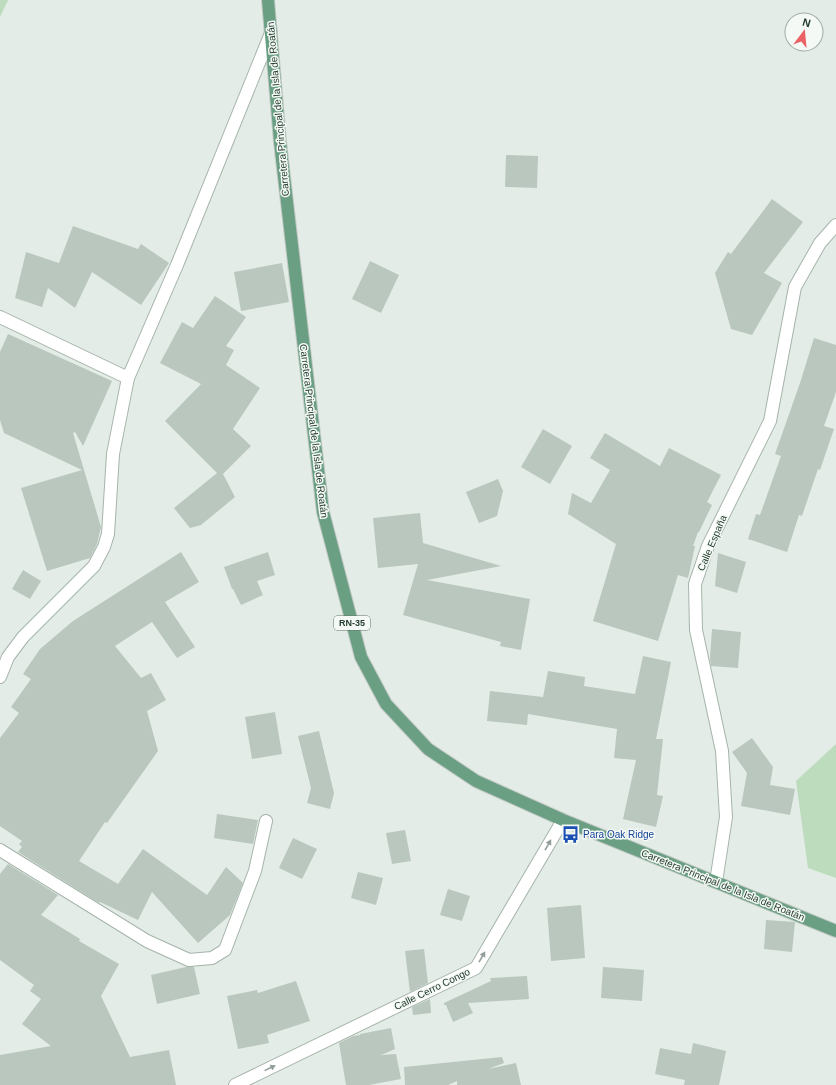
<svg xmlns="http://www.w3.org/2000/svg" width="836" height="1085" viewBox="0 0 836 1085" font-family="Arial,sans-serif">
<style>
.green{fill:#bddcbd}
.building{fill:#b9c7be}
.lines{fill:none;stroke-linecap:round;stroke-linejoin:round}
.minor-casing{stroke:#a6b4ab;stroke-width:14}
.major-casing{stroke:#c2c9c5;stroke-width:14}
.minor{stroke:#fff;stroke-width:12}
.major{stroke:#6a9f83;stroke-width:12}
.oneway{fill:#929e97}
.labels{text-anchor:middle;dominant-baseline:central;stroke-width:3;stroke-linejoin:round;paint-order:stroke}
.shield{fill:#f4f9f5;stroke:#62756a;stroke-width:1}
.shield-label{font-size:9px;font-weight:bold;fill:#243d2f}
.street-label{font-size:10px;fill:#243d2f;stroke:#f4f9f5}
.transit-label{font-size:10px;fill:#164399;stroke:#f4f9f5;text-anchor:start}
</style>
<rect width="100%" height="100%" fill="#e3ece6"/>
<g class="green">
<path d="M 0,0 L 8,0 L 0,17 Z"/>
<path d="M 836,744 L 836,878 L 808,868 L 796,781 Z"/>
</g>
<g class="building">
<path d="M 506,155 L 538,156 L 537,188 L 505,187 Z"/>
<path d="M 772,199 L 803,222 L 764,273 L 782,283 L 752,335 L 731,329 L 715,273 L 728,252 L 731,254 Z"/>
<path d="M 73,226 L 138,249 L 141,244 L 169,263 L 141,305 L 92,272 L 75,308 L 48,288 L 42,307 L 15,298 L 26,252 L 59,263 Z"/>
<path d="M 370,261 L 399,275 L 381,313 L 352,299 Z"/>
<path d="M 282,263 L 289,302 L 241,311 L 234,272 Z"/>
<path d="M 215,296 L 246,317 L 226,346 L 234,350 L 226,365 L 260,388 L 233,429 L 251,446 L 223,474 L 235,497 L 201,525 L 190,528 L 174,508 L 217,473 L 165,421 L 201,384 L 160,363 L 182,322 L 193,328 Z"/>
<path d="M 8,334 L 112,381 L 83,446 L 75,432 L 73,433 L 101,527 L 97,544 L 90,558 L 47,571 L 21,488 L 82,470 L 4,433 L 0,420 L 0,352 Z"/>
<path d="M 814,338 L 836,345 L 836,392 L 824,426 L 834,429 L 820,470 L 818,469 L 802,516 L 799,515 L 787,552 L 748,539 L 756,514 L 760,515 L 781,456 L 775,454 L 800,383 Z"/>
<path d="M 543,429 L 572,446 L 550,484 L 521,467 Z"/>
<path d="M 605,433 L 660,466 L 669,448 L 721,475 L 707,502 L 712,505 L 699,532 L 698,532 L 693,546 L 695,546 L 688,578 L 678,575 L 658,641 L 593,621 L 616,544 L 568,514 L 572,493 L 591,503 L 610,470 L 590,458 Z"/>
<path d="M 498,479 L 503,491 L 497,516 L 479,523 L 466,492 Z"/>
<path d="M 420,513 L 423,543 L 501,566 L 427,580 L 530,599 L 521,650 L 500,646 L 501,642 L 403,615 L 418,564 L 378,568 L 373,518 Z"/>
<path d="M 181,552 L 199,582 L 165,602 L 195,647 L 177,658 L 152,622 L 115,646 L 141,678 L 151,673 L 166,700 L 147,711 L 158,751 L 107,823 L 105,822 L 79,861 L 118,884 L 143,849 L 207,895 L 226,867 L 243,883 L 230,915 L 198,943 L 152,892 L 138,920 L 100,902 L 99,903 L 18,852 L 22,847 L 19,844 L 22,841 L 0,826 L 0,738 L 19,713 L 11,707 L 31,679 L 23,674 L 40,649 L 73,621 Z"/>
<path d="M 268,552 L 275,575 L 257,581 L 263,595 L 241,605 L 233,589 L 232,589 L 224,567 Z"/>
<path d="M 718,553 L 746,562 L 737,593 L 715,586 Z"/>
<path d="M 23,570 L 41,581 L 30,599 L 12,589 Z"/>
<path d="M 712,629 L 741,632 L 738,668 L 711,666 L 710,658 Z"/>
<path d="M 643,656 L 671,662 L 656,739 L 663,739 L 657,795 L 663,796 L 656,827 L 623,819 L 636,760 L 614,758 L 617,729 L 528,714 L 527,725 L 487,721 L 490,691 L 543,697 L 548,671 L 585,677 L 584,686 L 635,694 Z"/>
<path d="M 275,712 L 282,754 L 252,759 L 245,717 Z"/>
<path d="M 319,731 L 334,793 L 330,809 L 307,803 L 311,788 L 298,736 Z"/>
<path d="M 752,738 L 773,767 L 770,785 L 795,789 L 790,815 L 741,806 L 747,773 L 732,752 Z"/>
<path d="M 217,814 L 258,820 L 253,844 L 214,838 Z"/>
<path d="M 405,830 L 411,861 L 392,864 L 386,833 Z"/>
<path d="M 293,838 L 317,849 L 302,879 L 279,868 Z"/>
<path d="M 8,864 L 58,895 L 41,915 L 80,939 L 79,941 L 119,964 L 101,996 L 130,1057 L 169,1050 L 176,1085 L 0,1085 L 0,1055 L 51,1046 L 22,1024 L 41,999 L 30,991 L 34,985 L 0,960 L 0,874 Z"/>
<path d="M 358,872 L 383,878 L 376,905 L 351,898 Z"/>
<path d="M 448,889 L 470,896 L 462,921 L 440,915 Z"/>
<path d="M 581,905 L 585,958 L 551,961 L 547,908 Z"/>
<path d="M 766,920 L 795,922 L 792,952 L 764,949 Z"/>
<path d="M 424,949 L 428,983 L 410,992 L 405,951 Z"/>
<path d="M 186,967 L 194,967 L 200,994 L 157,1004 L 151,975 Z"/>
<path d="M 603,967 L 644,970 L 642,1001 L 601,998 Z"/>
<path d="M 527,976 L 529,999 L 468,1003 L 473,1013 L 453,1022 L 446,1005 L 444,1005 L 444,1003 L 491,981 L 490,978 Z"/>
<path d="M 296,981 L 310,1021 L 267,1035 L 269,1043 L 238,1049 L 227,996 L 257,990 L 258,993 Z"/>
<path d="M 430,999 L 431,1013 L 413,1015 L 412,1007 Z"/>
<path d="M 391,1028 L 395,1049 L 381,1055 L 396,1054 L 401,1079 L 369,1085 L 346,1085 L 339,1043 L 353,1036 L 360,1035 L 360,1034 Z"/>
<path d="M 693,1043 L 726,1051 L 719,1085 L 684,1085 L 685,1080 L 655,1074 L 660,1048 L 691,1054 Z"/>
<path d="M 502,1057 L 504,1063 L 488,1069 L 516,1063 L 521,1085 L 457,1085 L 457,1081 L 448,1085 L 405,1085 L 404,1067 Z"/>
</g>
<g class="lines">
<defs>
<g id="minor">
<path d="M 0,317 L 128,378"/>
<path d="M 0,677 L 8,657 L 23,637 L 94,566 L 104,547 L 108,534 L 113,454 L 128,378 L 177,265 L 271,33"/>
<path d="M 0,850 L 147,941 L 189,960 L 212,958 L 225,950 L 255,871 L 266,821"/>
<path d="M 716,882 L 726,817 L 722,751 L 696,630 L 695,584 L 708,546 L 770,421 L 795,287 L 820,243 L 836,225"/>
<path d="M 235,1085 L 476,968 L 563,820"/>
</g>
<path id="major" d="M 268,0 L 280,142 L 323,512 L 361,657 L 386,704 L 428,749 L 476,781 L 563,820 L 836,931"/>
</defs>
<use href="#minor" class="minor-casing"/>
<use href="#major" class="major-casing"/>
<use href="#minor" class="minor"/>
<use href="#major" class="major"/>
</g>
<defs><path id="oneway-solid" d="M-6-.8H1V-3.2L6.5 0L1 3.2V.8H-6Z"/></defs>
<g class="oneway">
<use href="#oneway-solid" transform="translate(548 845) rotate(-60)"/>
<use href="#oneway-solid" transform="translate(482 957) rotate(-60)"/>
<use href="#oneway-solid" transform="translate(270 1068) rotate(-26)"/>
</g>
<defs>
<symbol id="bus-bare" viewBox="-9 -9 18 18"><path d="M-5-6H5V4H4V6H2V4H-2V6H-4V4H-5ZM-3.5-4V0h7V-4ZM-3.5 1.2v1.5H-2V1.2ZM2 1.2v1.5H3.5V1.2Z" fill="#1a4fb4" stroke="#f4f9f5" stroke-width="2.5" paint-order="stroke"/></symbol>
</defs>
<g fill-rule="evenodd">
<use href="#bus-bare" x="558" y="822" width="25" height="25"/>
</g>
<g class="labels">
<rect class="shield" x="334" y="616" width="36" height="14" rx="3"/>
<g class="shield-label">
<text x="352" y="623">RN-35</text>
</g>
<g class="street-label">
<text transform="translate(278 109) rotate(-95)">Carretera Principal de la Isla de Roatán</text>
<text transform="translate(314 431) rotate(83)">Carretera Principal de la Isla de Roatán</text>
<text transform="translate(712 543) rotate(-67)">Calle España</text>
<text transform="translate(723 885) rotate(22)">Carretera Principal de la Isla de Roatán</text>
<text transform="translate(432 989) rotate(-26)">Calle Cerro Congo</text>
</g>
<g class="transit-label">
<text x="583" y="834">Para Oak Ridge</text>
</g>
</g>
<g transform="translate(804 32) rotate(16)"><circle r="19" fill="#f4f9f5" stroke="#a1aea6"/>
<path d="M0-3L7 15L0 10L-7 15Z" fill="#eb6266"/>
<text y="-6" font-size="11" font-weight="bold" text-anchor="middle" fill="#243d2f">N</text>
</g>
</svg>
